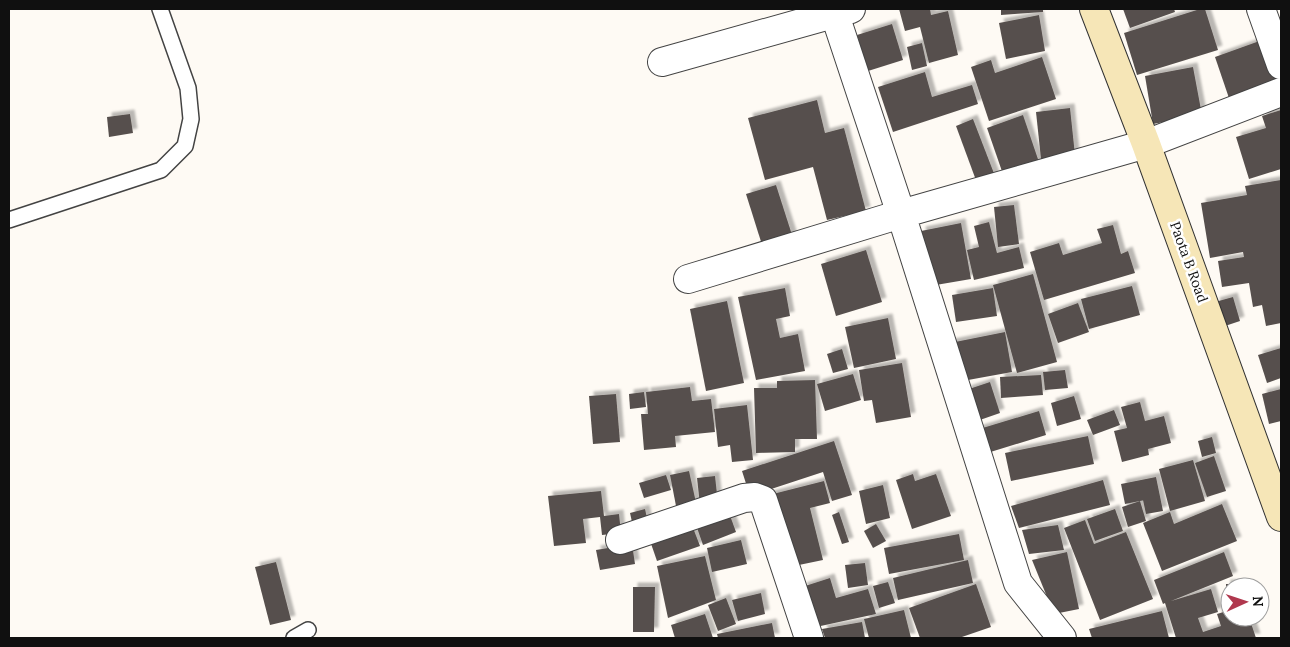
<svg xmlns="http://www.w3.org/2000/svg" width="1290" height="647" viewBox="0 0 1290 647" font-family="Lora,serif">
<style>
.building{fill:#57504d;filter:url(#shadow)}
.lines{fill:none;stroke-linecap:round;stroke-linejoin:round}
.lane-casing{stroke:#434343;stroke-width:18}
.street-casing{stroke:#434343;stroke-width:30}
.secondary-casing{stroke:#323232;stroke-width:30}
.lane{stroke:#fff;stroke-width:15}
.street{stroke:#fff;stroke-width:28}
.secondary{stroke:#f6e6b7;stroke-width:28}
.labels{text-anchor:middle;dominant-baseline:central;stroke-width:5;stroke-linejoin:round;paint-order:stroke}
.street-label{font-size:14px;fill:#101010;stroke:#fff}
</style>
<defs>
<filter id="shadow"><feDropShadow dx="4.5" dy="-4.5" stdDeviation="1" flood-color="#0004"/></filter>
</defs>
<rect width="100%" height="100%" fill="#fefaf4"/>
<g class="building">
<path d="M 899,9 L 930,9 L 931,15 L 948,11 L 958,55 L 929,63 L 920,27 L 905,31 Z"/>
<path d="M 1001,9 L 1043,9 L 1043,12 L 1001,15 Z"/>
<path d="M 1123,9 L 1174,9 L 1175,12 L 1130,28 Z"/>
<path d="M 1200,9 L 1205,9 L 1218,50 L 1137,75 L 1124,33 Z"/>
<path d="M 1039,15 L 1045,51 L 1006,59 L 999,23 Z"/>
<path d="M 892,24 L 903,60 L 868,71 L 857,35 Z"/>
<path d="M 1265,39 L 1281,87 L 1231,104 L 1215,57 Z"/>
<path d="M 922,43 L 927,66 L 912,70 L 907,47 Z"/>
<path d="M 1042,57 L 1056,99 L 989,121 L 971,67 L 991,60 L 995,73 Z"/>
<path d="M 1193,67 L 1202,115 L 1153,124 L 1145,76 Z"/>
<path d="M 925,72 L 932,97 L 972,85 L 978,104 L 893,132 L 878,87 Z"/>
<path d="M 817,100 L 825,133 L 844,128 L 866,211 L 827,220 L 813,167 L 765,180 L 748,118 Z"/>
<path d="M 1070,108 L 1075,155 L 1041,159 L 1036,112 Z"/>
<path d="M 1281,110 L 1281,169 L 1249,179 L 1236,137 L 1266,128 L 1262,116 Z"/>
<path d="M 130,114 L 133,133 L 109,137 L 107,117 Z"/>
<path d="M 1023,115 L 1041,168 L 1005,180 L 987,128 Z"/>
<path d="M 973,119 L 995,176 L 977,183 L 956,126 Z"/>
<path d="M 1281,180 L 1281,323 L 1266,326 L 1262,305 L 1253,307 L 1249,283 L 1222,287 L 1218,261 L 1244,257 L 1243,252 L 1210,258 L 1201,203 L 1247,195 L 1245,186 Z"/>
<path d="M 776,185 L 793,238 L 763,248 L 746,194 Z"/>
<path d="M 1014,205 L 1019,244 L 998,247 L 994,207 Z"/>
<path d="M 989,222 L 997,253 L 1019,247 L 1024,268 L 974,280 L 967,250 L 979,247 L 974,226 Z"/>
<path d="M 961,223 L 971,279 L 930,286 L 921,231 Z"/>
<path d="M 1113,225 L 1121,254 L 1128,251 L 1135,273 L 1044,300 L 1030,252 L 1059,243 L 1063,255 L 1102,243 L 1097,229 Z"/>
<path d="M 866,250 L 882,302 L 836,316 L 821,264 Z"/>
<path d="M 1033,274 L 1057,362 L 1017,373 L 993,285 Z"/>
<path d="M 1132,286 L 1140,315 L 1089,329 L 1081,299 Z"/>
<path d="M 785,288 L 790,316 L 776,319 L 780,338 L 798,334 L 805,371 L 756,380 L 738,297 Z"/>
<path d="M 993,288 L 997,316 L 956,322 L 952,295 Z"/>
<path d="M 1233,297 L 1240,321 L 1222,327 L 1215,302 Z"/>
<path d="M 727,301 L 744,383 L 706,391 L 690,309 Z"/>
<path d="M 1078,303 L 1089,332 L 1058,343 L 1048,314 Z"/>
<path d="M 888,318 L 896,359 L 854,368 L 845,327 Z"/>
<path d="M 1005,332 L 1012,372 L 957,382 L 950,343 Z"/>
<path d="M 1281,348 L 1281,378 L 1267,383 L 1258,355 Z"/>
<path d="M 842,349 L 848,369 L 833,373 L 827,354 Z"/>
<path d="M 902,363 L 911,417 L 876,423 L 872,400 L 864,401 L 859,370 Z"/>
<path d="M 1065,370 L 1068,388 L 1045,390 L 1043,372 Z"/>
<path d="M 853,374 L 861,400 L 825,411 L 817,384 Z"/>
<path d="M 1041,375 L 1043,395 L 1001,398 L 1000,377 Z"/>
<path d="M 815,380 L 817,439 L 795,439 L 795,452 L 756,453 L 754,388 L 777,388 L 777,381 Z"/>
<path d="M 990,382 L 1000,413 L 977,421 L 966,390 Z"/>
<path d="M 690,387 L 692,401 L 711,399 L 715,432 L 675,436 L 676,447 L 644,450 L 641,414 L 648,414 L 646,392 Z"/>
<path d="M 1281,389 L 1281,421 L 1269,424 L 1262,394 Z"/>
<path d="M 644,392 L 646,407 L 630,409 L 629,394 Z"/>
<path d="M 616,394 L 620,442 L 593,444 L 589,396 Z"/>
<path d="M 1074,396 L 1081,419 L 1057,426 L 1051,403 Z"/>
<path d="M 1140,402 L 1145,421 L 1164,416 L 1171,443 L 1148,449 L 1149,455 L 1122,462 L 1114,431 L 1127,428 L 1121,407 Z"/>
<path d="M 747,405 L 753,460 L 732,462 L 730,445 L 718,447 L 714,409 Z"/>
<path d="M 1114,410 L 1120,425 L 1093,435 L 1087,420 Z"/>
<path d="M 1039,411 L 1046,435 L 984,454 L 976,430 Z"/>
<path d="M 1088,436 L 1094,464 L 1011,481 L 1005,453 Z"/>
<path d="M 1212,437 L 1216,453 L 1202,457 L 1198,441 Z"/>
<path d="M 834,441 L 852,495 L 832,501 L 823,472 L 750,496 L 742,471 Z"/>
<path d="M 1214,456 L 1226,491 L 1207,497 L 1195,463 Z"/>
<path d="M 1193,460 L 1205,501 L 1170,511 L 1159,469 Z"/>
<path d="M 689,471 L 697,507 L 677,511 L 670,475 Z"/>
<path d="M 913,474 L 915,481 L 936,474 L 951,516 L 912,529 L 896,480 Z"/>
<path d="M 666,475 L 671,490 L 644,498 L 639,483 Z"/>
<path d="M 715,476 L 718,503 L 700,505 L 697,478 Z"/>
<path d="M 1156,477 L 1163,511 L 1146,514 L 1143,500 L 1145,500 L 1125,504 L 1121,484 Z"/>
<path d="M 1103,480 L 1110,505 L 1019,528 L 1011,506 Z"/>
<path d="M 824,481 L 830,503 L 810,508 L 823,560 L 794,566 L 765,496 Z"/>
<path d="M 883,485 L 890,518 L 866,524 L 859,491 Z"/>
<path d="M 601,491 L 604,516 L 619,514 L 621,533 L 602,535 L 600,517 L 583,519 L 586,543 L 554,546 L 548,496 Z"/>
<path d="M 1140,501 L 1146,521 L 1128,527 L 1122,507 Z"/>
<path d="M 1222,504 L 1237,541 L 1162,571 L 1143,523 L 1170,512 L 1174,524 Z"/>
<path d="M 645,509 L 649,527 L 634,531 L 630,513 Z"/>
<path d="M 1115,509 L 1123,531 L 1095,541 L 1087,519 Z"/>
<path d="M 728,510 L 736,532 L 703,545 L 695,522 Z"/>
<path d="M 839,512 L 849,542 L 842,544 L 832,515 Z"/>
<path d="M 690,520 L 700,546 L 657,561 L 648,535 Z"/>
<path d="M 1085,520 L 1094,544 L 1126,532 L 1153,599 L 1100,620 L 1064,528 Z"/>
<path d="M 876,524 L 886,541 L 873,548 L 864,531 Z"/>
<path d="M 1058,525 L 1064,550 L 1029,554 L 1022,530 Z"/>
<path d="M 959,534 L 964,560 L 889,574 L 884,548 Z"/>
<path d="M 741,540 L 747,564 L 712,572 L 707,548 Z"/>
<path d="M 632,544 L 635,564 L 600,570 L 596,550 Z"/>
<path d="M 1067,552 L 1079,609 L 1054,614 L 1032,560 Z"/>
<path d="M 1224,552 L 1233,576 L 1171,601 L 1211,589 L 1218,612 L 1198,618 L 1203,632 L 1221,626 L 1217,614 L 1230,610 L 1230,617 L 1249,617 L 1256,638 L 1176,638 L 1165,603 L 1163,604 L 1154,580 Z"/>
<path d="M 705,556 L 716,600 L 668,618 L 657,566 Z"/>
<path d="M 968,560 L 973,583 L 898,600 L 893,578 Z"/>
<path d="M 276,562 L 291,620 L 270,625 L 255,567 Z"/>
<path d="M 865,563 L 868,585 L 848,588 L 845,565 Z"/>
<path d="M 830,578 L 836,598 L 868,589 L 876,614 L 816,627 L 802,587 Z"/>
<path d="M 888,582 L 895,603 L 879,608 L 873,586 Z"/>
<path d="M 976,584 L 991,627 L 959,638 L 920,638 L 909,608 Z"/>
<path d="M 1226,584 L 1241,584 L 1241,587 L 1230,587 L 1230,600 L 1226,600 Z"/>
<path d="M 633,587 L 655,587 L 654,632 L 633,632 Z"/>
<path d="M 761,593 L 765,614 L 738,621 L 732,600 Z"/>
<path d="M 726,598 L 736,624 L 718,631 L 708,605 Z"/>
<path d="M 904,610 L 911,638 L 869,638 L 864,619 Z"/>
<path d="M 1162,611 L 1169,638 L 1092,638 L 1089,629 Z"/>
<path d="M 705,614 L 713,638 L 675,638 L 671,625 Z"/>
<path d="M 862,622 L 865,638 L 825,638 L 822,629 Z"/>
<path d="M 772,623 L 775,638 L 718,638 L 717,634 Z"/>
</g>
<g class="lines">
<defs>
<g id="lane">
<path d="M 9,220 L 161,170 L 185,146 L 191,119 L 188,88 L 160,9"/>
<path d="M 294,638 L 308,630"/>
</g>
<g id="street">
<path d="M 1261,9 L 1281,65"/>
<path d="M 662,62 L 851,9"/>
<path d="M 688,279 L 901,214 L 833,9"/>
<path d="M 620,540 L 744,498 L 755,497 L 763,500 L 809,638"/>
<path d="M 1062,638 L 1018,583 L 901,214 L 1146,144 L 1281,92"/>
</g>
<path id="secondary" d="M 1094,9 L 1146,144 L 1281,517"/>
</defs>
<use href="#lane" class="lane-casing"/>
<use href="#street" class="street-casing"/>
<use href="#secondary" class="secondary-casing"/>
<use href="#lane" class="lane"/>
<use href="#street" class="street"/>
<use href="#secondary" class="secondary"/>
</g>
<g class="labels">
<g class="street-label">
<text transform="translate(1189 262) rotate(70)">Paota B Road</text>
</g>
</g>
<rect width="1290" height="647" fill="none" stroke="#101010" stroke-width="20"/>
<g transform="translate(1245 602) rotate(87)"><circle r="24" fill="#ffffff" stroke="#9f9f9f"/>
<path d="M0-4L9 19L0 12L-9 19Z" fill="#b0384e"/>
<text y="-8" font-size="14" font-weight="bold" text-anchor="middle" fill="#101010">N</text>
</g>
</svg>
